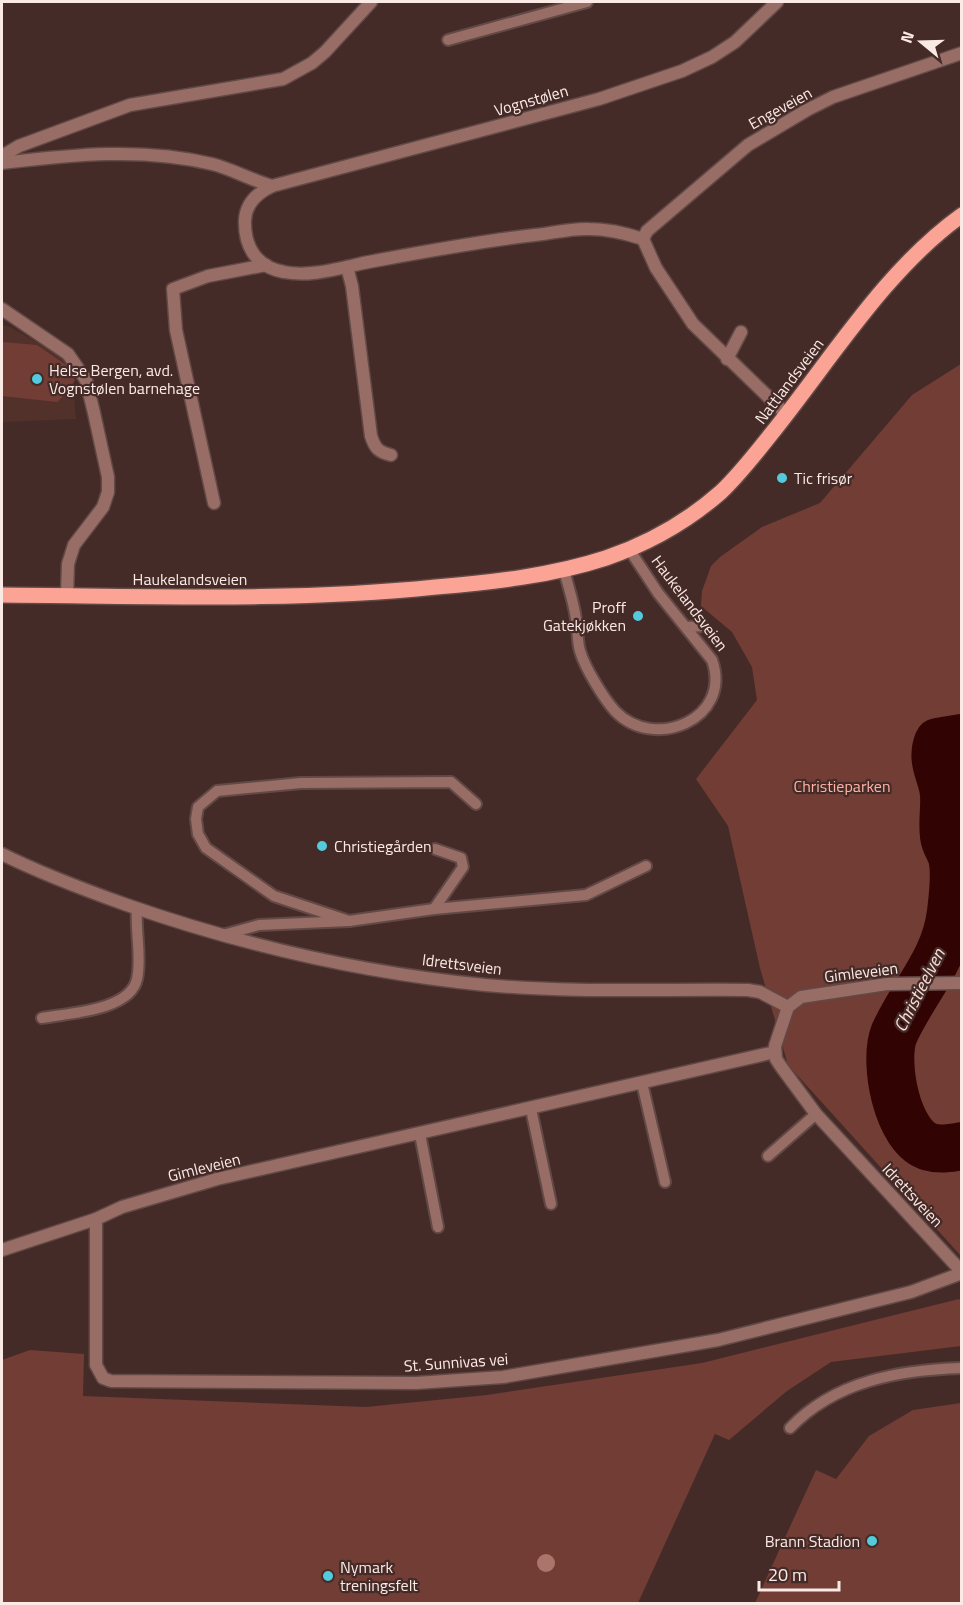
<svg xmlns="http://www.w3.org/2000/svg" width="963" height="1605" viewBox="0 0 963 1605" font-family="'Titillium Web',sans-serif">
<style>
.built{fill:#52312b}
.green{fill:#723d35}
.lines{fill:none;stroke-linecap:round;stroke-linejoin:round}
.river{stroke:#310302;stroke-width:48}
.lane-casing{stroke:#624946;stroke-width:14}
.street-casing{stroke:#624946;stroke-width:15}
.primary-casing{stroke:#624946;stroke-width:18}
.lane{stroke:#976d66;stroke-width:10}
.street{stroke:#976d66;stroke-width:12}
.primary{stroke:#fba496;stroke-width:15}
.tree{fill:#ab756c}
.poi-dot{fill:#54cadd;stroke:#452b27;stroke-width:2}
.labels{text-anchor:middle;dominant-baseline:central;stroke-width:4.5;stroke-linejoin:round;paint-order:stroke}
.street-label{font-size:16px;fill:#fbe9e6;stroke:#452b27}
.poi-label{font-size:16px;fill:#fbe9e6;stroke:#452b27;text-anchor:start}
.park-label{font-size:16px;fill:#ffb2a5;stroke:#452b27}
.water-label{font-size:18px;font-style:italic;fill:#f8ddd8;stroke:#452b27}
</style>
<rect width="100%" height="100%" fill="#452b27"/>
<path class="built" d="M 2,325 L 10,327 L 54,352 L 71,367 L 76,419 L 2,422 Z"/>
<g class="green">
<path d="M 2,342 L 37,345 L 69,367 L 75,380 L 70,390 L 57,402 L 2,396 Z"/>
<path d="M 961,364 L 961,1256 L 788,1065 L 760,968 L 728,826 L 696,779 L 757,700 L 752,667 L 732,632 L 701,606 L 702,591 L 711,566 L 720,557 L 762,527 L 820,503 L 912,395 Z"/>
<path d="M 959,1299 L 961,1301 L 961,1346 L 831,1362 L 787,1391 L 729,1440 L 715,1434 L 638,1603 L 2,1603 L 2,1360 L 30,1350 L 84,1354 L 83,1396 L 366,1407 L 487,1395 L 702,1363 Z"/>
<path d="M 961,1403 L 961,1603 L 755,1603 L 816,1470 L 836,1479 L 869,1436 L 913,1410 Z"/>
</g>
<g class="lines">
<path class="river" d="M 962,738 L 938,742 C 930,762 943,776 944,795 C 945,809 942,822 944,836 C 945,844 950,850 952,857 C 956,873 953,895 951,912 C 945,962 913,991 894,1034 C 883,1062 897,1138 930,1147 C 940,1150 951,1148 962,1146"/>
<defs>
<g id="lane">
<path d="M 448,40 L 587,2"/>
<path d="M 564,570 C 568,586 574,603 576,619 C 578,629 577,641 580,651 C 585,668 604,699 615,711 C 654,752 733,719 712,660 L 658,593 L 629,549"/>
<path d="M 687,627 L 703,626"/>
<path d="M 434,909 L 463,867 L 461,858 L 435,849"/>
<path d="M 349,921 L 274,896 L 206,848 L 198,834 L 196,819 L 198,807 L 217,791 L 301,783 L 451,782 L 476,804"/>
<path d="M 223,935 L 259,925 L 349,921 L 434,909 L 586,895 L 646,866"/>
<path d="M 42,1018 C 68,1013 130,1011 137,979 C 142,957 135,931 137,908"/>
<path d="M 642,1083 L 665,1182"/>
<path d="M 531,1109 L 551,1204"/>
<path d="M 420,1134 L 438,1227"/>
<path d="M 768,1156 L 816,1114"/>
<path d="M 790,1428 C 835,1381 899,1370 962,1368"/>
</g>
<g id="street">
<path d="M 2,156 L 19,146 L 130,105 L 283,79 L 312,63 L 325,52 L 371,2"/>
<path d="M 2,163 C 72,155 141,147 212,164 C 232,169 251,180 272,186"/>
<path d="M 643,239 C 625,233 608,229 589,229 C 572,228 553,233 535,235 C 481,241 428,251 374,261 C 346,266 312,278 284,272 C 256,267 244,246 245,220 C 246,203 257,193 272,186 L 599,99 L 682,71 L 712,57 L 735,42 L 777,2"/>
<path d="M 643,239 L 647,231 L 748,145 L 807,110 L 833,97 L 962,53"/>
<path d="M 643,239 L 656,268 L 693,324 L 787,415"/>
<path d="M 347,267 L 352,286 L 371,436 C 375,448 378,452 391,455"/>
<path d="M 2,309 L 68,354 L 86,380 L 94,413 L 108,477 L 108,492 L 103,507 L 74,545 L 68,564 L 67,596"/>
<path d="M 727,359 L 741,332"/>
<path d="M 214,503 L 176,330 L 173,289 L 208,276 L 266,265"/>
<path d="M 2,854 C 42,874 85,890 127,905 C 242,945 363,973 485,985 C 572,993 660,989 748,990 L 760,992 L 788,1007"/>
<path d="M 962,983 L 887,984 L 801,997 L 788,1007 L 775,1046 L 776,1059 L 782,1068 L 816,1114 L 962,1272"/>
<path d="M 96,1219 L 96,1365 L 103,1378 L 111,1381 L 416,1383 L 503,1377 L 718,1340 L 911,1292 L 962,1273"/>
<path d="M 2,1250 L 96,1219 L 122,1207 L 217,1179 L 775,1052"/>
</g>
<path id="primary" d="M 2,595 C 146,596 291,602 436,587 C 493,582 551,576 606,558 C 647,544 688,521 721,492 C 740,474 756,453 772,433 C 830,361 886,269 962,215"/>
</defs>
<use href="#lane" class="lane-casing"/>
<use href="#street" class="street-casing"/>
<use href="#primary" class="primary-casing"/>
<use href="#lane" class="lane"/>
<use href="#street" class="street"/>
<use href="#primary" class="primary"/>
</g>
<circle class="tree" cx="546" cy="1563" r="9"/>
<g class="poi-dot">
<circle cx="37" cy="379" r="6"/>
<circle cx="782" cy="478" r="6"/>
<circle cx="638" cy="616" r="6"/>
<circle cx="322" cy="846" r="6"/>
<circle cx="872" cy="1541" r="6"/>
<circle cx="328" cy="1576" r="6"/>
</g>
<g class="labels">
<g class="street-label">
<text transform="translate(531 100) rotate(-16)">Vognstølen</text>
<text transform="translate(780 108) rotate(-29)">Engeveien</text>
<text transform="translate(789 381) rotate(-53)">Nattlandsveien</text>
<text x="190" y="579">Haukelandsveien</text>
<text transform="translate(690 603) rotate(53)">Haukelandsveien</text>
<text transform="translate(462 964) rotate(7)">Idrettsveien</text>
<text transform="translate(861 972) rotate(-7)">Gimleveien</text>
<text transform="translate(204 1167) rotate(-14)">Gimleveien</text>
<text transform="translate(913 1195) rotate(47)">Idrettsveien</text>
<text transform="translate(456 1362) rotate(-4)">St. Sunnivas vei</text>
</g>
<g class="poi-label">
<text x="49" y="370">Helse Bergen, avd.<tspan x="49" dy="18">Vognstølen barnehage</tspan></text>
<text x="794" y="478">Tic frisør</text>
<text x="626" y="607" text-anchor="end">Proff<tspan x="626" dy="18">Gatekjøkken</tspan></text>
<text x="334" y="846">Christiegården</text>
<text x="860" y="1541" text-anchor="end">Brann Stadion</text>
<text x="340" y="1567">Nymark<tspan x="340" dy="18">treningsfelt</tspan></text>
</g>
<g class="park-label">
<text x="842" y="786">Christieparken</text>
</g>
<g class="water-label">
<text transform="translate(919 990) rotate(-63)">Christieelven</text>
</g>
</g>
<rect width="963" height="1605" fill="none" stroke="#fbe9e6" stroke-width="6"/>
<g transform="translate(921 42) rotate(289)" stroke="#452b27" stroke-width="4.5" paint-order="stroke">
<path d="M0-4.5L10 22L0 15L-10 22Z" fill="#fbe9e6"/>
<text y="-9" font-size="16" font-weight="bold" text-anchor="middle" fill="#fbe9e6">N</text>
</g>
<path d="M759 1581v9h80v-9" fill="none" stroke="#fbe9e6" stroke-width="3"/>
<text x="768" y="1581" font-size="18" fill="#fbe9e6" stroke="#452b27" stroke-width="4.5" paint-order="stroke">20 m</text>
</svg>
